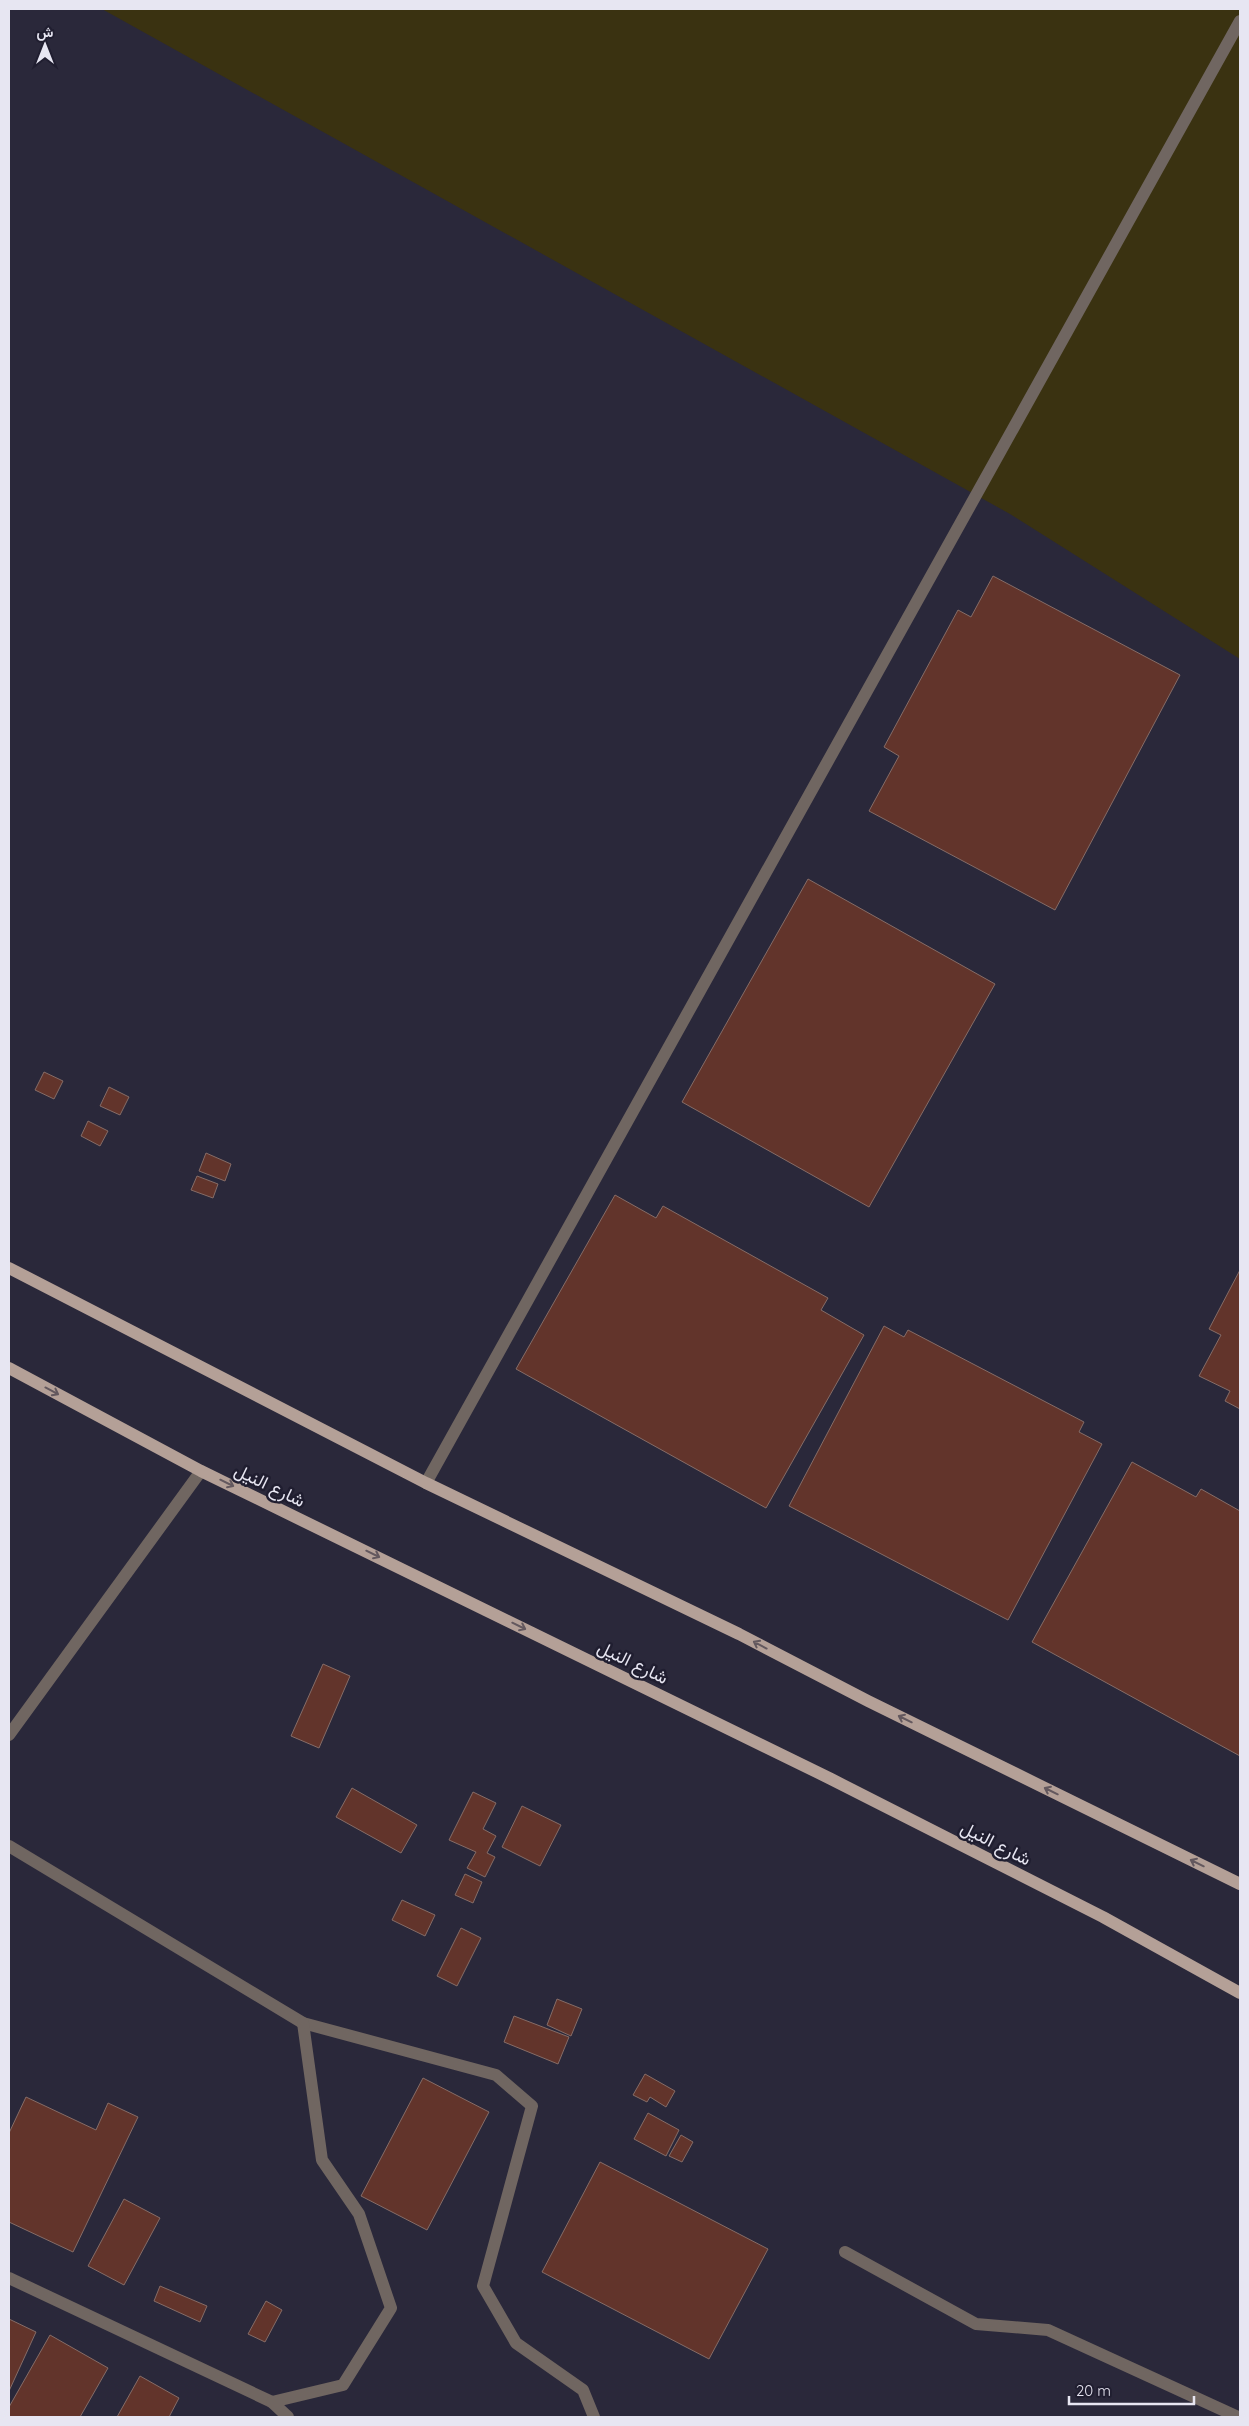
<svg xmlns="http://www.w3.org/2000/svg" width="1249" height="2426" viewBox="0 0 1249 2426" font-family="Quicksand,Vazirmatn,sans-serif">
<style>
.sand{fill:#3a3211}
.building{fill:#62342b;stroke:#856c67}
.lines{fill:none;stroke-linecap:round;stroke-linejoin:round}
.minor{stroke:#706661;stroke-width:12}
.primary{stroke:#b4a097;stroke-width:12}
.oneway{stroke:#63585e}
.labels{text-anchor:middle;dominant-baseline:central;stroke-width:5;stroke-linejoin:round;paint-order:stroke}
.street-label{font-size:18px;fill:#e7e6f2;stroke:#201e30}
</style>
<rect width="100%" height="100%" fill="#2a283a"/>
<path class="sand" d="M 102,9 L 1240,9 L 1240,659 L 1010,514 Z"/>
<g class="building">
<path d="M 993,576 L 1180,675 L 1055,910 L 869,811 L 899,756 L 884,747 L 958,610 L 971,617 Z"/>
<path d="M 808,879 L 995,984 L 869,1207 L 682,1102 Z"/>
<path d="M 44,1072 L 63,1081 L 54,1099 L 35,1090 Z"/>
<path d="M 109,1087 L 129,1097 L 120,1115 L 100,1106 Z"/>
<path d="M 88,1121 L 108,1131 L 100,1146 L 81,1136 Z"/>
<path d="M 206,1153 L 231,1164 L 225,1181 L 199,1171 Z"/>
<path d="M 197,1176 L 218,1184 L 213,1198 L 191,1190 Z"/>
<path d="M 615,1195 L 656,1218 L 663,1206 L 828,1298 L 821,1310 L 864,1335 L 766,1508 L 516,1369 Z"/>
<path d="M 1240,1270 L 1240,1409 L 1225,1401 L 1230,1391 L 1199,1376 L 1221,1335 L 1209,1329 Z"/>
<path d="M 884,1326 L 904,1337 L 908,1330 L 1084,1422 L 1079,1432 L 1102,1444 L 1008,1620 L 789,1506 Z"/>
<path d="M 1132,1462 L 1196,1497 L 1201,1489 L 1240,1511 L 1240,1756 L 1032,1642 Z"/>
<path d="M 323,1664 L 350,1676 L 319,1748 L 291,1736 Z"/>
<path d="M 352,1788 L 417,1825 L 401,1853 L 336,1817 Z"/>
<path d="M 473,1792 L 496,1803 L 483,1829 L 496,1836 L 487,1853 L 495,1857 L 485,1877 L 467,1868 L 476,1852 L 449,1840 Z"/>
<path d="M 522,1806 L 561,1825 L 540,1866 L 502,1847 Z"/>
<path d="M 465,1874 L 482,1882 L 473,1903 L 455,1895 Z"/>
<path d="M 402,1900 L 435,1915 L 425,1936 L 392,1920 Z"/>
<path d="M 461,1928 L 481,1938 L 457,1986 L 437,1976 Z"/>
<path d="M 557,1999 L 582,2009 L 571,2036 L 547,2025 Z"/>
<path d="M 514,2016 L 569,2037 L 558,2064 L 504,2042 Z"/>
<path d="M 645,2074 L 675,2091 L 666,2107 L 650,2097 L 647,2102 L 633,2095 Z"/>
<path d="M 423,2078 L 489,2112 L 427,2230 L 361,2196 Z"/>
<path d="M 26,2097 L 96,2130 L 108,2103 L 138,2117 L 73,2252 L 9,2222 L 9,2133 Z"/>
<path d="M 648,2113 L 679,2130 L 666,2156 L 634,2139 Z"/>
<path d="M 681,2135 L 693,2142 L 682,2162 L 669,2156 Z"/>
<path d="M 600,2162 L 768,2249 L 709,2359 L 542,2272 Z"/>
<path d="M 124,2199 L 160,2218 L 124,2285 L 88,2266 Z"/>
<path d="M 160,2286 L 207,2306 L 200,2322 L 154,2301 Z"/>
<path d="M 266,2301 L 282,2310 L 265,2342 L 248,2334 Z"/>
<path d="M 9,2319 L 36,2332 L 9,2391 Z"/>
<path d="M 50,2335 L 108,2368 L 80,2417 L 9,2417 L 9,2407 Z"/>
<path d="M 140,2376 L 179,2398 L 169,2417 L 117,2417 Z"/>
</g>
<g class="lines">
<g class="minor">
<path d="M 426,1483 L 1240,21"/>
<path d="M 9,1735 L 201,1471"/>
<path d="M 9,1846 L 303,2023 L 496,2075 L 532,2106 L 483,2286 L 516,2343 L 583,2390 L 594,2417"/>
<path d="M 845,2252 L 976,2324 L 1048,2330 L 1238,2417"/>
<path d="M 9,2278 L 272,2402"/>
<path d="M 288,2417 L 272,2402 L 343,2385 L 391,2308 L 359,2214 L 322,2160 L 303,2023"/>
</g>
<g class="primary">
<path d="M 9,1268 L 426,1483 L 739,1634 L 868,1701 L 1240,1884"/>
<path d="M 9,1368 L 201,1471 L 831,1779 L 1103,1917 L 1240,1993"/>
</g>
</g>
<defs><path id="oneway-shaft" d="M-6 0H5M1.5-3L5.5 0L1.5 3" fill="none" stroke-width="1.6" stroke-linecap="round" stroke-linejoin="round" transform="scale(1.25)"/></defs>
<g class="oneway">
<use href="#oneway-shaft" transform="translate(52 1391) rotate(28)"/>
<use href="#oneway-shaft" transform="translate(227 1483) rotate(26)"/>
<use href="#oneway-shaft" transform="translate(373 1554) rotate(26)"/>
<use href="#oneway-shaft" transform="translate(519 1626) rotate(26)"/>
<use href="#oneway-shaft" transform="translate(760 1645) rotate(-152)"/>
<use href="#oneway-shaft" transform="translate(905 1719) rotate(-154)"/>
<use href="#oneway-shaft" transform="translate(1051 1791) rotate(-154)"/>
<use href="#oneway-shaft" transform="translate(1197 1863) rotate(-154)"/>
</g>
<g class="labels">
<g class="street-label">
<text transform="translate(270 1485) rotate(26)">شارع النيل</text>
<text transform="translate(633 1662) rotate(26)">شارع النيل</text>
<text transform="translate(996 1843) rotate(27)">شارع النيل</text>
</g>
</g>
<rect width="1249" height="2426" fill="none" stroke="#e7e6f2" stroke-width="20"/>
<g transform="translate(45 45)" stroke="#201e30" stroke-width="4" paint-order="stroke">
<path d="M0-4L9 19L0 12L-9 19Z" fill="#e7e6f2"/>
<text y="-8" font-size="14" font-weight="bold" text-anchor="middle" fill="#e7e6f2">ش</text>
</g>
<path d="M1069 2396v8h125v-8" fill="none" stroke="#e7e6f2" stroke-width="2.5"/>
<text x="1076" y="2396" font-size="15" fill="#e7e6f2" stroke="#201e30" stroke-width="4" paint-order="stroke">20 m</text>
</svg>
